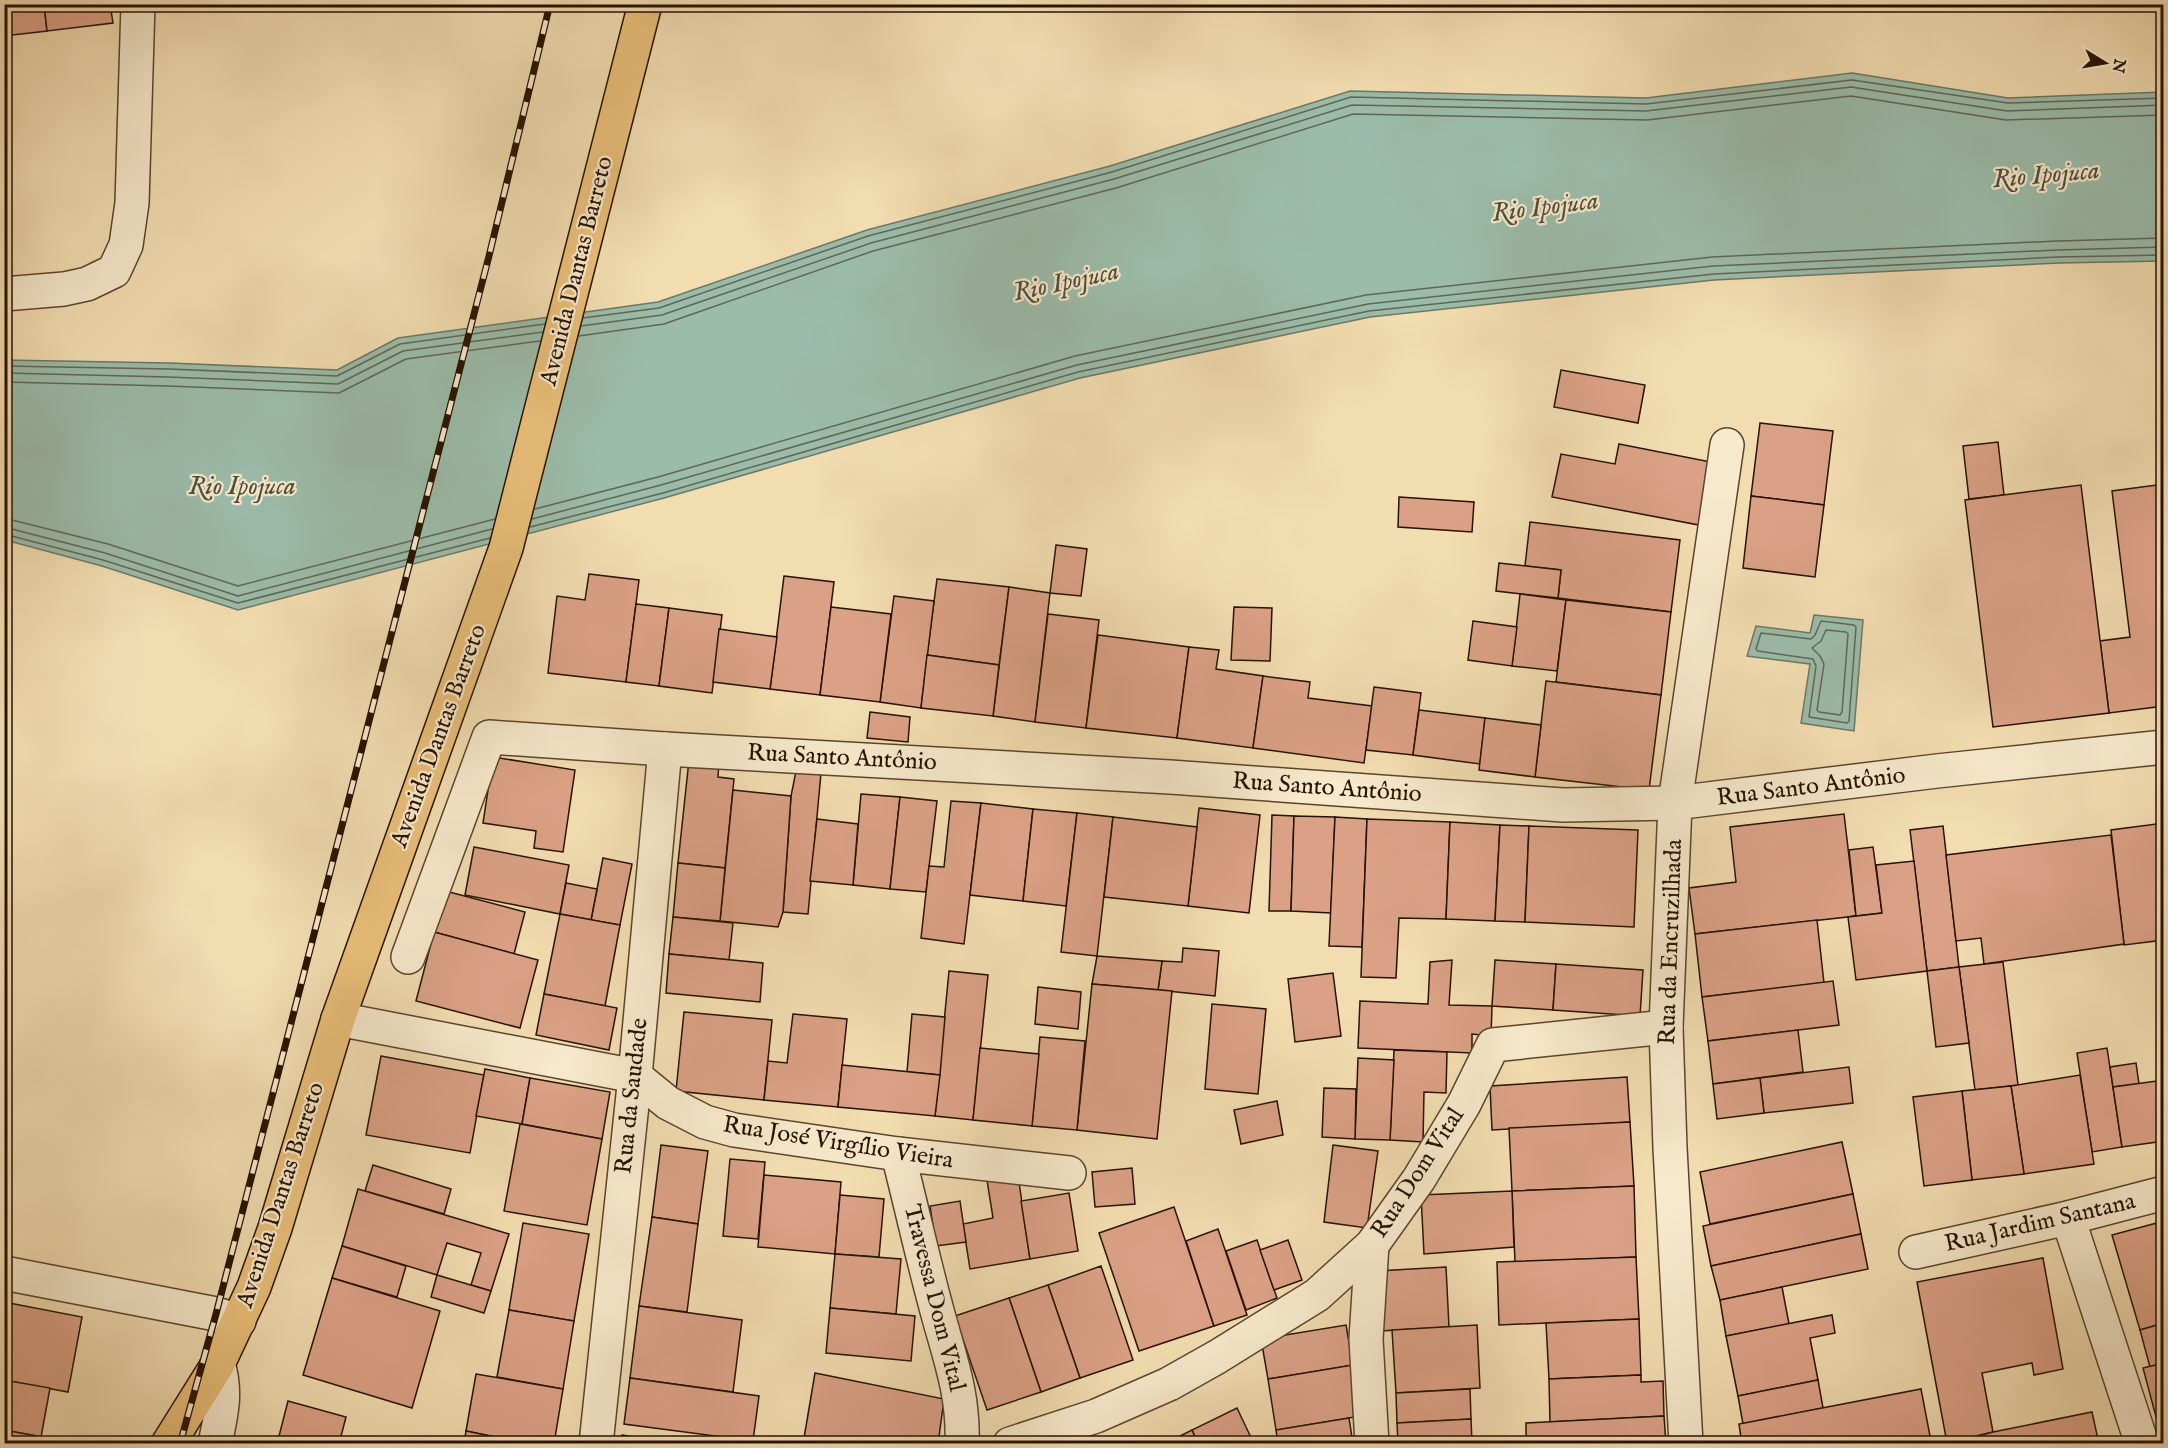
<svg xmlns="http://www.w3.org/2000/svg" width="2168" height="1448" viewBox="0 0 2168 1448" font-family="'IM FELL English',serif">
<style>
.water{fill:#9bbcaa;stroke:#6c7866;stroke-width:1.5}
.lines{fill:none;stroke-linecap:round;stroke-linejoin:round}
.shore{stroke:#606756;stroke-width:1.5}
.building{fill:#dba186;stroke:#261201;stroke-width:1.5}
.minor-casing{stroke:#59452d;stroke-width:36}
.major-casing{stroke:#261201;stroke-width:36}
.minor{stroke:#f7e9cc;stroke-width:33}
.major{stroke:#e9be78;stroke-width:33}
.rail-casing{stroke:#261201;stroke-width:7}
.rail{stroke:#f7e9cc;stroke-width:4.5;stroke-dasharray:14;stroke-linecap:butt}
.labels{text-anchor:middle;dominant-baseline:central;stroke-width:4.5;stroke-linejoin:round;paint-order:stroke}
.street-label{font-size:24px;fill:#261201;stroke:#f7e9cc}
.water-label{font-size:26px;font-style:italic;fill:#4f4e3c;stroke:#f7e9cc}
</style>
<rect width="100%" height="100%" fill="#f2ddb1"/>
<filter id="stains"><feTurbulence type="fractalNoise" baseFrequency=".00333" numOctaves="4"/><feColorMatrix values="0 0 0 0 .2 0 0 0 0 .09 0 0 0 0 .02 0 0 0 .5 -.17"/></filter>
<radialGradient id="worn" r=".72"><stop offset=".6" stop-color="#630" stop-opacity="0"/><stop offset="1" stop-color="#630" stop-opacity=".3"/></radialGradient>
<g class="water">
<path d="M 1852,73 L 2008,98 L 2163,92 L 2163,261 L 2059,263 L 1714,280 L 1370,317 L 1080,378 L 664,498 L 238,610 L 102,566 L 5,540 L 4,360 L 169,363 L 337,370 L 398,338 L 658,302 L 867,230 L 1110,166 L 1350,91 L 1646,98 Z"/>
<path d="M 1814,615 L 1863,620 L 1854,731 L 1801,723 L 1810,664 L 1747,656 L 1756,626 L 1810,633 Z"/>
</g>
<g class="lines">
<g class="shore">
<path d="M 583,318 L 659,308 L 868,236 L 1112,172 L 1351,97 L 1646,104 L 1852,80 L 2008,103 L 2164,98"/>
<path d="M 581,326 L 662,315 L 871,243 L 1114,179 L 1352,105 L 1646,111 L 1851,87 L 2007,111 L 2164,105"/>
<path d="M 579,336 L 664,324 L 873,251 L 1116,188 L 1353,114 L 1647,120 L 1851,96 L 2006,120 L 2164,115"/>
<path d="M 4,366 L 169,369 L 337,376 L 400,344 L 545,324"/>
<path d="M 4,373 L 168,377 L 338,384 L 403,351 L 543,332"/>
<path d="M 4,382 L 168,386 L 339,393 L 406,359 L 540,341"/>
<path d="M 535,509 L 658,477 L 1075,356 L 1366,295 L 1712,257 L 2057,241 L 2164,238"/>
<path d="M 4,518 L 108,544 L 238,586 L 495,519"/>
<path d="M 532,519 L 661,485 L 1077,365 L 1368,304 L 1713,266 L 2058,250 L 2164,247"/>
<path d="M 4,527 L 105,553 L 238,596 L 492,529"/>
<path d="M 530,527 L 663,493 L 1078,372 L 1369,311 L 1714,274 L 2058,257 L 2164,255"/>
<path d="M 4,534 L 103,560 L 238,603 L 490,538"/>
<path d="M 1821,621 L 1854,625 L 1856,627 L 1849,721 L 1847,723 L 1809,717 L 1816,666 L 1813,659 L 1758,651 L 1756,649 L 1761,633 L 1811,639 L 1815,635 Z"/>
<path d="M 1826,630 L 1846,632 L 1848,634 L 1842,712 L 1840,715 L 1819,712 L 1817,710 L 1824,664 L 1820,656 L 1812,648 L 1821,641 Z"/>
</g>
</g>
<g class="building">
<path d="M 4,4 L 44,4 L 47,31 L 4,36 Z"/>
<path d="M 44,4 L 110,4 L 113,23 L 47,31 Z"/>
<path d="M 1561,370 L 1645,385 L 1638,423 L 1554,407 Z"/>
<path d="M 1760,423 L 1833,431 L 1824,505 L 1751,496 Z"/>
<path d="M 1998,442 L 2004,495 L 1969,499 L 1963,446 Z"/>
<path d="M 1619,444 L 1711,462 L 1699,525 L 1552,497 L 1561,454 L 1615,464 Z"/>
<path d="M 2164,484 L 2164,706 L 2109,713 L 2100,641 L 2130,637 L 2112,491 Z"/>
<path d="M 2081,485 L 2109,713 L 1993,727 L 1965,500 Z"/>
<path d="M 1751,496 L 1824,505 L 1815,577 L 1743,568 Z"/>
<path d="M 1399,497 L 1474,502 L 1472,532 L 1398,527 Z"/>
<path d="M 1530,522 L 1680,540 L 1671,612 L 1558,598 L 1561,570 L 1525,566 Z"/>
<path d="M 1056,545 L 1087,549 L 1081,596 L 1050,593 Z"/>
<path d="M 1499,563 L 1561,570 L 1558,598 L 1496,591 Z"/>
<path d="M 589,574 L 639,580 L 626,682 L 548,673 L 557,596 L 585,600 Z"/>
<path d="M 784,576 L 834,582 L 820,695 L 770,689 Z"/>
<path d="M 937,579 L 1009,587 L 999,665 L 927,655 Z"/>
<path d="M 1009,587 L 1050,593 L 1035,722 L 993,716 Z"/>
<path d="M 1520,594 L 1566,600 L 1557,671 L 1512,666 Z"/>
<path d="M 894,596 L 934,601 L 921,708 L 880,702 Z"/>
<path d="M 1566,600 L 1671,612 L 1661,695 L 1556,682 Z"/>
<path d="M 636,604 L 669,608 L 659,686 L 626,682 Z"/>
<path d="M 831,607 L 891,614 L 880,702 L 820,695 Z"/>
<path d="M 1234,607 L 1272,608 L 1270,661 L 1231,660 Z"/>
<path d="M 669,608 L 722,615 L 712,693 L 659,686 Z"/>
<path d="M 1048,614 L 1099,620 L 1086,728 L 1035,722 Z"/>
<path d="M 1473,621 L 1517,627 L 1512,666 L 1468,660 Z"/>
<path d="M 719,629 L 777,637 L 770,689 L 713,682 Z"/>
<path d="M 1098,635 L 1189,647 L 1177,738 L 1086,728 Z"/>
<path d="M 1189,647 L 1219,650 L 1216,669 L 1263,676 L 1253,748 L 1177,738 Z"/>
<path d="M 927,655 L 999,665 L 993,716 L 921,708 Z"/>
<path d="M 1263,676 L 1310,682 L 1308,698 L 1372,706 L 1364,763 L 1253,748 Z"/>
<path d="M 1546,681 L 1661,695 L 1649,790 L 1535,777 Z"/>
<path d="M 1374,687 L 1421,693 L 1413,755 L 1366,750 Z"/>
<path d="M 1419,710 L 1485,718 L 1480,764 L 1413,755 Z"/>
<path d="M 870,712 L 910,717 L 908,742 L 867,738 Z"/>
<path d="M 1485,718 L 1541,725 L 1535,777 L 1479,770 Z"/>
<path d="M 493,757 L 575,770 L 563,852 L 534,848 L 536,831 L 483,823 Z"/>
<path d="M 689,760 L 719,762 L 718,777 L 734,779 L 725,868 L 678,863 Z"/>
<path d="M 796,771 L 821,773 L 808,914 L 783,912 L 791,796 Z"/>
<path d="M 733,790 L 791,796 L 783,912 L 778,927 L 720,921 Z"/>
<path d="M 861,794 L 900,797 L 890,889 L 853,885 Z"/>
<path d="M 900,797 L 937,801 L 926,892 L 890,889 Z"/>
<path d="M 951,801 L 981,803 L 964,944 L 921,938 L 929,866 L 944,867 Z"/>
<path d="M 981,803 L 1033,809 L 1023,901 L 970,895 Z"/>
<path d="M 1199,808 L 1260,815 L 1249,913 L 1188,906 Z"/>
<path d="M 1033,809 L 1077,813 L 1066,906 L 1023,901 Z"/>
<path d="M 1077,813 L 1113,817 L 1097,956 L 1061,952 Z"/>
<path d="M 1844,814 L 1856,916 L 1695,934 L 1689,888 L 1736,882 L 1730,827 Z"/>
<path d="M 1272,815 L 1294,816 L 1291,911 L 1269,911 Z"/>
<path d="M 1294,816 L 1335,817 L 1331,913 L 1291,911 Z"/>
<path d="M 1113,817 L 1197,827 L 1188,906 L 1104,897 Z"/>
<path d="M 1335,817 L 1367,819 L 1362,947 L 1329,946 Z"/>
<path d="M 817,819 L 858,824 L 853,885 L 810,881 Z"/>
<path d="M 1367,819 L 1450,822 L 1446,919 L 1399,918 L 1396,978 L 1361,977 Z"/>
<path d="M 1450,822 L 1500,825 L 1495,921 L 1446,919 Z"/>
<path d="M 2164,823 L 2164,940 L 2124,945 L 2111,830 Z"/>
<path d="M 1500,825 L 1529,826 L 1525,922 L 1495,921 Z"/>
<path d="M 1529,826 L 1638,830 L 1634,927 L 1525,922 Z"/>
<path d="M 1943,826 L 1959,967 L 1927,971 L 1910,830 Z"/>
<path d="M 2111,835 L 2124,944 L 1984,964 L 1981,938 L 1956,941 L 1946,855 Z"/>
<path d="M 474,847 L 569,865 L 560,914 L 465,895 Z"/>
<path d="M 1873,847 L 1882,913 L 1848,917 L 1856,916 L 1849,850 Z"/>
<path d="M 603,858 L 632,864 L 620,925 L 591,920 Z"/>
<path d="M 1914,861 L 1927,971 L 1856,980 L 1848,917 L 1882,913 L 1876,865 Z"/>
<path d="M 678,863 L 725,868 L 720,921 L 673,917 Z"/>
<path d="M 566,883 L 597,889 L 591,920 L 560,914 Z"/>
<path d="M 438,889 L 525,912 L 514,954 L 434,932 Z"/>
<path d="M 560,914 L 620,925 L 605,1006 L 544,994 Z"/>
<path d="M 673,917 L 733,923 L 729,960 L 669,954 Z"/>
<path d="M 1817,920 L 1824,983 L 1702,997 L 1695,934 Z"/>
<path d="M 434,932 L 538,960 L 520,1028 L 416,1001 Z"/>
<path d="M 1183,948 L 1219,951 L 1215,996 L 1158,990 L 1162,961 L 1182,962 Z"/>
<path d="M 669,954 L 763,963 L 760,1002 L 666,993 Z"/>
<path d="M 1097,956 L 1162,961 L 1158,990 L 1092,984 Z"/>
<path d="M 1452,960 L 1449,1005 L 1492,1006 L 1491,1036 L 1472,1034 L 1472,1053 L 1358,1048 L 1360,1001 L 1428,1004 L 1430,962 Z"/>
<path d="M 1495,960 L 1556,964 L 1553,1010 L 1492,1006 Z"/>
<path d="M 2003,962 L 2018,1085 L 1975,1090 L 1959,967 Z"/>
<path d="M 1556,964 L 1643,970 L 1640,1016 L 1553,1010 Z"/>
<path d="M 1959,967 L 1969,1043 L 1936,1047 L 1927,971 Z"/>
<path d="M 949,971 L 988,975 L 973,1120 L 935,1116 Z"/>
<path d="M 1333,973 L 1341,1036 L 1295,1042 L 1288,979 Z"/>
<path d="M 1833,981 L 1839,1025 L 1708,1041 L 1702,997 Z"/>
<path d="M 1092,984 L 1172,991 L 1157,1139 L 1077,1130 Z"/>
<path d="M 1038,987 L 1081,992 L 1078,1029 L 1035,1024 Z"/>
<path d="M 544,994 L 617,1008 L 609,1050 L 536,1035 Z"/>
<path d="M 1212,1004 L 1266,1009 L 1258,1094 L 1205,1089 Z"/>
<path d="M 684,1012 L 772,1020 L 764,1100 L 676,1091 Z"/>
<path d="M 793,1014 L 847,1019 L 838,1107 L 764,1100 L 768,1061 L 787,1063 Z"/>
<path d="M 912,1014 L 945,1017 L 940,1075 L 907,1072 Z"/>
<path d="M 1798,1030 L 1803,1072 L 1713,1084 L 1708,1041 Z"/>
<path d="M 1040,1037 L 1085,1041 L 1077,1130 L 1032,1126 Z"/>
<path d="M 980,1048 L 1039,1054 L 1032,1126 L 973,1120 Z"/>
<path d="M 2107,1048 L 2122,1147 L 2092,1152 L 2077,1053 Z"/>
<path d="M 1394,1050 L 1447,1052 L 1446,1093 L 1424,1092 L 1423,1142 L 1390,1140 Z"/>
<path d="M 381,1056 L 484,1075 L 470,1153 L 366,1135 Z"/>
<path d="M 1358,1058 L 1394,1060 L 1390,1140 L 1355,1139 Z"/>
<path d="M 2136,1063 L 2139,1084 L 2113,1087 L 2110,1067 Z"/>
<path d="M 842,1065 L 940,1075 L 935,1116 L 838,1107 Z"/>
<path d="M 1849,1067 L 1853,1103 L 1764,1113 L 1760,1078 Z"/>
<path d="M 485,1069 L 530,1078 L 522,1124 L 476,1116 Z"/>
<path d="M 2080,1075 L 2094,1164 L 2024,1174 L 2011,1086 Z"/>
<path d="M 1627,1077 L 1630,1122 L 1492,1130 L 1490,1086 Z"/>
<path d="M 530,1078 L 610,1092 L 602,1139 L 522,1124 Z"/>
<path d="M 1760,1078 L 1764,1113 L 1717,1119 L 1713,1084 Z"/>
<path d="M 2164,1080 L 2164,1141 L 2122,1147 L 2113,1087 Z"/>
<path d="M 2011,1086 L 2024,1174 L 1972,1180 L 1962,1091 Z"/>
<path d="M 1324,1088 L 1356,1089 L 1355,1139 L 1322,1137 Z"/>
<path d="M 1962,1091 L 1972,1180 L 1924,1186 L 1913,1097 Z"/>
<path d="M 1277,1101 L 1283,1135 L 1241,1144 L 1234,1110 Z"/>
<path d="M 1630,1122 L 1634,1186 L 1512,1191 L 1509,1128 Z"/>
<path d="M 520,1124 L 602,1139 L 587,1225 L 504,1211 Z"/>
<path d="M 1842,1142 L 1853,1194 L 1710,1224 L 1700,1172 Z"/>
<path d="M 661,1145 L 708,1151 L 698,1224 L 652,1217 Z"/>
<path d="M 1333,1145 L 1378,1151 L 1367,1228 L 1324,1222 Z"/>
<path d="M 730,1159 L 765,1162 L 758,1239 L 723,1236 Z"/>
<path d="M 373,1165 L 451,1189 L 444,1214 L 365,1191 Z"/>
<path d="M 1132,1168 L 1135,1204 L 1095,1207 L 1092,1172 Z"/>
<path d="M 764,1175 L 841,1182 L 835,1254 L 758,1247 Z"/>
<path d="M 1018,1175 L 1030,1259 L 970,1269 L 963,1224 L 993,1218 L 987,1180 Z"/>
<path d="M 1634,1186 L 1636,1257 L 1515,1262 L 1512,1191 Z"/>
<path d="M 358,1189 L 509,1234 L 491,1291 L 471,1285 L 481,1253 L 447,1243 L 437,1275 L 342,1246 Z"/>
<path d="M 1512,1191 L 1514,1247 L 1424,1254 L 1421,1195 Z"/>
<path d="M 1069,1193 L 1078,1251 L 1030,1259 L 1021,1201 Z"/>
<path d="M 1853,1194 L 1861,1234 L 1711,1266 L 1703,1226 Z"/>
<path d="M 840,1195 L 884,1199 L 879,1257 L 835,1254 Z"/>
<path d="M 960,1201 L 966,1242 L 936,1246 L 930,1206 Z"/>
<path d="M 1174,1207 L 1214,1326 L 1139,1351 L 1099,1233 Z"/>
<path d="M 652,1217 L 698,1224 L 687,1312 L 639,1306 Z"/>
<path d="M 2164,1221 L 2164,1323 L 2140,1330 L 2112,1235 Z"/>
<path d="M 523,1223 L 589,1234 L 574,1321 L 509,1310 Z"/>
<path d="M 1218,1229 L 1247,1315 L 1214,1326 L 1186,1241 Z"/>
<path d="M 1861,1234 L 1868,1269 L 1720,1300 L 1711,1266 Z"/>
<path d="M 1257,1240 L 1277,1298 L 1246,1310 L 1226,1251 Z"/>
<path d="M 1288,1240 L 1302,1280 L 1274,1290 L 1260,1250 Z"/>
<path d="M 342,1246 L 406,1266 L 397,1297 L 332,1278 Z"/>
<path d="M 835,1254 L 901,1259 L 896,1314 L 830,1308 Z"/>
<path d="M 1636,1257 L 1639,1319 L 1499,1325 L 1497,1262 Z"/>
<path d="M 2043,1258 L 2063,1369 L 2034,1375 L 2032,1363 L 1982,1373 L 1993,1432 L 1947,1443 L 1917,1282 Z"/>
<path d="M 1101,1266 L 1133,1360 L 1080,1378 L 1048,1285 Z"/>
<path d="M 1446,1267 L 1449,1327 L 1380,1331 L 1377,1271 Z"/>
<path d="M 437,1275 L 491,1291 L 484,1313 L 431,1297 Z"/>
<path d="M 332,1278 L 440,1311 L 412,1408 L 303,1375 Z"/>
<path d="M 1048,1285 L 1080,1378 L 1041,1392 L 1009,1298 Z"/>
<path d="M 1782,1287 L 1789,1324 L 1726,1336 L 1720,1300 Z"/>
<path d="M 1009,1298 L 1041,1392 L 987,1410 L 955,1316 Z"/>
<path d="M 4,1302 L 82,1317 L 68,1392 L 4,1380 Z"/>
<path d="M 639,1306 L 742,1320 L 733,1392 L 630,1378 Z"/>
<path d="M 830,1308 L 915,1316 L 911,1361 L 826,1353 Z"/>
<path d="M 509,1310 L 574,1321 L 563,1389 L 497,1377 Z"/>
<path d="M 1832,1315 L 1835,1333 L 1810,1338 L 1818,1380 L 1738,1396 L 1726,1336 Z"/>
<path d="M 1639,1319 L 1641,1375 L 1549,1379 L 1546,1323 Z"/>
<path d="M 2164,1323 L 2164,1363 L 2150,1367 L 2140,1330 Z"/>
<path d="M 1346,1325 L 1353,1365 L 1268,1379 L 1261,1339 Z"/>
<path d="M 1477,1325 L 1480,1388 L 1396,1393 L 1392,1330 Z"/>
<path d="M 2164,1363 L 2164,1442 L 2163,1443 L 2143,1368 Z"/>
<path d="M 1353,1365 L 1361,1416 L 1276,1430 L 1268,1379 Z"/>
<path d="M 815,1373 L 944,1399 L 938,1444 L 803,1444 Z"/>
<path d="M 476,1374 L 563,1389 L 554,1444 L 530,1444 L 466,1431 Z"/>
<path d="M 1641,1375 L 1641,1382 L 1663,1381 L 1664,1416 L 1550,1422 L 1549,1379 Z"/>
<path d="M 630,1378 L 759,1396 L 753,1441 L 624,1424 Z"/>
<path d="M 4,1380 L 50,1388 L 41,1437 L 4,1430 Z"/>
<path d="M 1818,1380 L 1823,1408 L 1743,1424 L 1738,1396 Z"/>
<path d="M 1470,1389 L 1471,1419 L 1397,1423 L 1396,1393 Z"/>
<path d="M 1921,1389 L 1930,1436 L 1894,1444 L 1742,1444 L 1739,1424 Z"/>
<path d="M 288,1401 L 346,1417 L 339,1444 L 277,1444 Z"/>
<path d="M 1237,1408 L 1254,1444 L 1198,1444 L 1192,1430 Z"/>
<path d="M 2092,1412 L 2099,1444 L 1947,1444 L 1993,1432 Z"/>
<path d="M 1664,1416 L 1666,1444 L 1526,1444 L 1526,1423 Z"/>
<path d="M 1349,1418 L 1353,1444 L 1278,1444 L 1276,1430 Z"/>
<path d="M 1471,1419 L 1472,1444 L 1398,1444 L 1397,1423 Z"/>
<path d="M 4,1430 L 75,1443 L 75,1444 L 4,1444 Z"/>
<path d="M 1192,1430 L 1198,1444 L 1164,1444 Z"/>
<path d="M 466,1431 L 530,1444 L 464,1444 Z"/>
<path d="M 622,1435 L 674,1444 L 621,1444 Z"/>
</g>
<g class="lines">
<defs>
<g id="minor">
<path d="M 4,294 L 64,289 L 87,284 L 114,271 L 126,245 L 132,203 L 138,4"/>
<path d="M 408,957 L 489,737 L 665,749 L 1170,777 L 1563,805 L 1675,803 L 1937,771 L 2164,747"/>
<path d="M 338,1019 L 635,1076 L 668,1103 L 705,1122 L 734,1130 L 898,1154 L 1069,1173"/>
<path d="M 898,1154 C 912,1209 924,1264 939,1318 C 951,1361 964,1398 962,1444"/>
<path d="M 2068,1218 L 2142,1444"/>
<path d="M 1916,1252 L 2068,1218 L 2164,1193"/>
<path d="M 4,1273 L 216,1314 L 239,1321"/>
<path d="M 215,1444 C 221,1415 227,1392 218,1364"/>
<path d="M 596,1444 L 635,1076 L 665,749"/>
<path d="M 1010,1444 L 1096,1416 L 1169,1384 L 1217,1357 L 1317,1295 L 1372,1245 L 1419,1179 L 1464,1104 L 1493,1045 L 1666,1027"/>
<path d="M 1372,1444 L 1366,1339 L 1372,1245"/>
<path d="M 1686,1444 L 1670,1148 L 1666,1027 L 1675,803 L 1727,445"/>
</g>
<path id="major" d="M 168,1444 L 218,1364 L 254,1287 L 275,1228 L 338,1019 L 506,548 L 645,4"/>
</defs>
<use href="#minor" class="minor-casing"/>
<use href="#major" class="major-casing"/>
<use href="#minor" class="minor"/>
<use href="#major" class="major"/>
<defs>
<path id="rail" d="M 180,1444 L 216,1314 L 489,256 L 550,4"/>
</defs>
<use href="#rail" class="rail-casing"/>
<use href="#rail" class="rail"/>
</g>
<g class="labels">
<g class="street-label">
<text transform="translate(577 271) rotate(-76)">Avenida Dantas Barreto</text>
<text transform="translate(439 736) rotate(-70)">Avenida Dantas Barreto</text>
<text transform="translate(842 758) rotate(3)">Rua Santo Antônio</text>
<text transform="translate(1811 787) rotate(-7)">Rua Santo Antônio</text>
<text transform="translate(1327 788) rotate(4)">Rua Santo Antônio</text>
<text transform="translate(1671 942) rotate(-88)">Rua da Encruzilhada</text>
<text transform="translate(632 1096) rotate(-84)">Rua da Saudade</text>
<text transform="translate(838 1143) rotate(9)">Rua José Virgílio Vieira</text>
<text transform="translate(1418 1173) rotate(-57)">Rua Dom Vital</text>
<text transform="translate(281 1195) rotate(-72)">Avenida Dantas Barreto</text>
<text transform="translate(2040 1223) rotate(-13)">Rua Jardim Santana</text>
<text transform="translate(934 1298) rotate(76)">Travessa Dom Vital</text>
</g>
<g class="water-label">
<text transform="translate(2046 175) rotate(-5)">Rio Ipojuca</text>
<text transform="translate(1545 207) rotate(-7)">Rio Ipojuca</text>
<text transform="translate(1066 282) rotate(-12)">Rio Ipojuca</text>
<text x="242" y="486">Rio Ipojuca</text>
</g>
</g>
<rect width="2168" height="1448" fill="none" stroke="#f2ddb1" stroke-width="24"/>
<rect x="6" y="6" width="2156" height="1436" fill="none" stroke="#261201" stroke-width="3"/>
<rect x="12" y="12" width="2144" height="1424" fill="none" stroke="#261201" stroke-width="1.5"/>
<g transform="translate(2105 63) rotate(101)" stroke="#f7e9cc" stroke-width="4.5" paint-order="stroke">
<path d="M0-4.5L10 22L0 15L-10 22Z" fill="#261201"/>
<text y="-9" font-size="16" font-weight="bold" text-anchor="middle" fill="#261201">N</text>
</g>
<rect width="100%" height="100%" filter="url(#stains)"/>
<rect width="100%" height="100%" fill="url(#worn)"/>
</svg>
